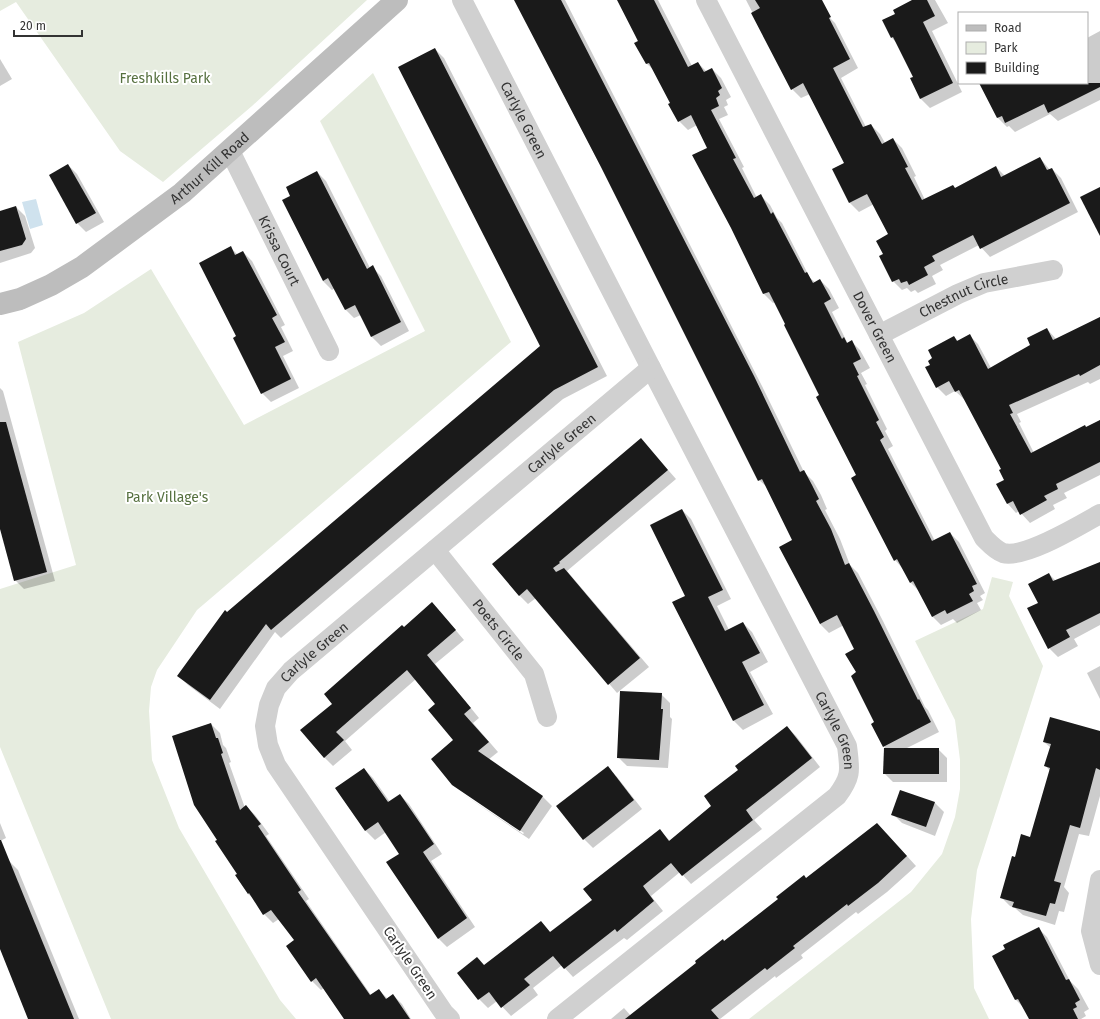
<svg xmlns="http://www.w3.org/2000/svg" width="1100" height="1019" viewBox="0 0 1100 1019" font-family="'Fira Sans',sans-serif">
<style>
.green{fill:#e6ecdf}
.water{fill:#cfe2ee}
.shadow{fill:#0003}
.building{fill:#1a1a1a}
.lines{fill:none;stroke-linecap:round;stroke-linejoin:round}
.street{stroke:#d0d0d0;stroke-width:20}
.secondary{stroke:#bdbdbd;stroke-width:22}
.labels{text-anchor:middle;dominant-baseline:central;stroke-width:4;stroke-linejoin:round;paint-order:stroke}
.park-label{font-size:14px;fill:#56703f;stroke:#fff}
.street-label{font-size:14px;fill:#333;stroke:#fff}
</style>
<rect width="100%" height="100%" fill="#fff"/>
<g class="green">
<path d="M 0,0 L 367,0 L 252,106 L 163,182 L 120,151 L 16,2 L 0,11 Z"/>
<path d="M 373,73 L 511,342 L 454,391 L 197,610 L 157,670 L 151,687 L 149,711 L 152,760 L 179,828 L 280,1000 L 296,1019 L 111,1019 L 0,747 L 0,589 L 76,565 L 18,342 L 84,313 L 151,269 L 244,425 L 425,331 L 320,121 Z"/>
<path d="M 992,577 L 1013,582 L 1009,596 L 1043,666 L 977,870 L 971,919 L 974,988 L 989,1019 L 749,1019 L 911,892 L 942,854 L 955,817 L 960,789 L 960,760 L 955,720 L 915,641 L 983,609 Z"/>
</g>
<path class="water" d="M 36,199 L 43,225 L 30,229 L 22,202 Z"/>
<g class="shadow">
<path d="M 515,0 L 565,0 L 762,386 L 804,472 L 813,481 L 821,495 L 827,509 L 825,510 L 840,539 L 850,565 L 858,573 L 883,621 L 925,707 L 928,710 L 939,732 L 905,749 L 938,749 L 947,758 L 947,782 L 893,782 L 884,773 L 885,748 L 858,672 L 855,649 L 844,625 L 829,633 L 820,624 L 793,540 L 768,488 L 759,480 L 601,167 Z"/>
<path d="M 621,0 L 658,0 L 692,66 L 698,63 L 707,72 L 712,69 L 721,78 L 731,97 L 726,100 L 728,105 L 724,107 L 728,115 L 719,119 L 744,167 L 742,168 L 757,198 L 761,196 L 770,205 L 777,218 L 782,223 L 810,278 L 816,283 L 820,280 L 829,289 L 839,308 L 832,312 L 847,342 L 848,343 L 851,341 L 860,350 L 870,368 L 861,373 L 867,384 L 865,385 L 887,429 L 885,431 L 893,446 L 888,449 L 935,541 L 950,533 L 959,542 L 985,593 L 980,596 L 983,600 L 977,603 L 981,610 L 957,623 L 953,619 L 941,625 L 932,616 L 919,591 L 911,583 L 903,569 L 895,560 L 821,396 L 787,324 L 775,302 L 773,303 L 764,294 L 732,228 L 708,148 L 697,125 L 688,130 L 679,121 L 671,103 L 655,71 L 647,64 Z"/>
<path d="M 746,0 L 806,0 L 826,14 L 835,23 L 858,68 L 841,78 L 866,127 L 871,125 L 880,134 L 885,143 L 893,139 L 902,148 L 916,176 L 914,177 L 925,200 L 955,188 L 996,167 L 1005,176 L 1040,158 L 1050,170 L 1052,169 L 1061,178 L 1078,212 L 990,257 L 979,245 L 940,265 L 943,270 L 932,276 L 936,284 L 918,293 L 915,290 L 911,292 L 907,288 L 902,290 L 893,281 L 884,255 L 890,235 L 874,204 L 859,212 L 850,203 L 833,170 L 846,164 L 810,94 L 801,98 L 792,89 Z"/>
<path d="M 914,0 L 935,0 L 948,23 L 932,31 L 962,92 L 930,108 L 921,99 L 911,79 L 914,77 L 897,43 L 892,38 L 896,14 Z"/>
<path d="M 1100,31 L 1100,100 L 1058,121 L 1050,114 L 1015,132 L 1009,126 L 1007,127 L 998,118 L 980,83 L 1087,83 L 1087,38 Z"/>
<path d="M 435,49 L 444,58 L 607,376 L 563,399 L 281,638 L 275,632 L 220,709 L 188,685 L 179,676 L 542,346 Z"/>
<path d="M 0,59 L 12,79 L 0,86 Z"/>
<path d="M 68,165 L 77,174 L 104,222 L 86,232 L 77,223 Z"/>
<path d="M 317,172 L 326,181 L 370,268 L 372,267 L 381,276 L 409,331 L 381,346 L 372,337 L 361,315 L 354,318 L 345,309 L 335,288 L 332,290 L 323,281 Z"/>
<path d="M 16,207 L 25,216 L 35,248 L 31,253 L 0,263 L 0,212 Z"/>
<path d="M 231,248 L 238,255 L 243,252 L 252,261 L 285,325 L 281,327 L 293,351 L 283,356 L 299,388 L 271,402 L 262,393 L 238,336 Z"/>
<path d="M 1100,317 L 1100,379 L 1090,384 L 1088,382 L 1017,414 L 1021,422 L 1019,423 L 1034,453 L 1100,420 L 1100,475 L 1064,493 L 1067,498 L 1053,505 L 1055,509 L 1030,523 L 1019,511 L 1016,513 L 1008,504 L 1005,480 L 1002,470 L 965,400 L 955,391 L 946,396 L 937,387 L 931,365 L 954,337 L 958,341 L 969,335 L 978,344 L 991,368 L 1032,345 L 1047,329 L 1057,340 Z"/>
<path d="M 0,388 L 3,391 L 55,581 L 24,589 L 15,580 L 0,526 Z"/>
<path d="M 641,439 L 676,479 L 567,571 L 649,667 L 617,693 L 536,598 L 528,604 L 519,595 Z"/>
<path d="M 682,510 L 691,519 L 731,599 L 717,606 L 729,630 L 743,623 L 752,632 L 768,662 L 750,672 L 773,714 L 743,730 L 734,721 L 673,603 L 687,596 Z"/>
<path d="M 1100,563 L 1100,625 L 1074,639 L 1078,646 L 1058,657 L 1049,648 L 1039,603 L 1049,574 L 1056,581 Z"/>
<path d="M 441,613 L 464,640 L 435,664 L 479,718 L 473,723 L 498,752 L 488,760 L 543,797 L 552,806 L 529,839 L 460,792 L 523,834 L 524,833 L 455,786 L 454,740 L 437,704 L 416,679 L 345,741 L 352,750 L 333,766 L 324,757 L 333,704 L 404,628 Z"/>
<path d="M 1100,666 L 1100,699 L 1087,673 Z"/>
<path d="M 661,694 L 670,703 L 670,717 L 672,719 L 668,768 L 627,766 L 618,757 Z"/>
<path d="M 211,724 L 220,733 L 223,745 L 226,748 L 231,762 L 229,763 L 245,808 L 246,806 L 255,815 L 269,834 L 266,836 L 309,899 L 306,901 L 371,995 L 379,990 L 388,999 L 393,995 L 402,1004 L 411,1019 L 346,1019 L 324,988 L 321,990 L 312,981 L 295,940 L 279,919 L 273,923 L 264,914 L 254,899 L 248,894 L 236,876 L 239,874 L 219,840 Z"/>
<path d="M 787,727 L 796,736 L 820,767 L 754,820 L 762,829 L 691,884 L 680,872 L 651,896 L 663,911 L 627,940 L 624,938 L 573,977 L 562,965 L 533,988 L 538,995 L 511,1016 L 497,1001 L 488,1008 L 479,999 L 459,973 L 485,966 L 541,922 L 551,933 L 593,900 L 660,830 L 670,841 L 713,806 L 739,771 Z"/>
<path d="M 1100,737 L 1100,796 L 1089,836 L 1079,834 L 1064,887 L 1069,893 L 1064,912 L 1059,911 L 1055,925 L 1023,915 L 1015,908 L 1010,906 L 1001,897 L 1015,859 L 1031,838 L 1050,771 L 1045,765 L 1051,748 L 1044,742 Z"/>
<path d="M 608,768 L 617,777 L 642,809 L 593,848 L 584,839 Z"/>
<path d="M 364,769 L 373,778 L 390,802 L 400,795 L 409,804 L 442,854 L 431,861 L 475,927 L 447,947 L 438,938 L 400,854 L 386,832 L 375,840 L 366,831 L 336,788 Z"/>
<path d="M 901,791 L 935,803 L 944,812 L 935,836 L 902,823 L 893,814 Z"/>
<path d="M 0,823 L 6,838 L 0,841 Z"/>
<path d="M 886,833 L 916,866 L 887,892 L 858,914 L 856,912 L 801,955 L 803,958 L 776,978 L 775,976 L 720,1019 L 611,1019 L 624,1008 L 631,1016 L 806,879 Z"/>
<path d="M 9,861 L 18,870 L 79,1019 L 30,1019 L 0,946 L 0,865 Z"/>
<path d="M 1038,928 L 1047,937 L 1070,981 L 1078,989 L 1089,1009 L 1084,1012 L 1086,1016 L 1081,1019 L 1030,1019 L 1024,1008 L 1016,1000 L 993,956 Z"/>
</g>
<g class="building">
<path d="M 514,0 L 561,0 L 754,376 L 800,472 L 804,470 L 812,485 L 819,499 L 816,501 L 831,529 L 845,565 L 849,563 L 874,611 L 918,700 L 919,699 L 931,722 L 883,747 L 871,724 L 874,722 L 851,676 L 856,672 L 845,654 L 854,649 L 837,615 L 820,624 L 779,547 L 792,540 L 762,479 L 758,481 L 601,167 Z"/>
<path d="M 617,0 L 654,0 L 688,67 L 698,62 L 704,72 L 712,68 L 722,88 L 718,91 L 720,95 L 716,98 L 719,106 L 711,110 L 736,158 L 733,159 L 754,198 L 761,194 L 771,214 L 773,212 L 805,273 L 807,272 L 813,283 L 820,279 L 831,299 L 824,303 L 842,339 L 844,337 L 847,343 L 852,340 L 861,359 L 853,363 L 859,375 L 857,376 L 879,420 L 876,422 L 884,437 L 880,440 L 932,541 L 950,532 L 977,584 L 972,586 L 974,591 L 969,594 L 973,601 L 947,614 L 945,610 L 932,617 L 913,581 L 910,583 L 897,559 L 894,561 L 851,478 L 856,475 L 816,397 L 819,395 L 784,325 L 785,324 L 769,292 L 763,294 L 731,228 L 692,155 L 707,148 L 691,115 L 678,122 L 668,104 L 670,103 L 649,63 L 646,64 L 634,43 L 638,41 Z"/>
<path d="M 755,0 L 822,0 L 831,17 L 829,18 L 850,59 L 833,68 L 863,127 L 871,124 L 882,144 L 893,138 L 908,167 L 905,168 L 922,200 L 953,185 L 955,188 L 996,166 L 1001,177 L 1040,157 L 1047,170 L 1052,168 L 1070,203 L 980,249 L 973,235 L 932,256 L 935,261 L 924,267 L 928,275 L 909,285 L 907,281 L 901,283 L 899,279 L 892,282 L 879,256 L 883,254 L 876,241 L 888,234 L 867,194 L 849,203 L 832,169 L 844,163 L 803,83 L 791,90 L 751,13 L 760,8 Z"/>
<path d="M 912,0 L 927,0 L 935,16 L 923,22 L 953,83 L 920,99 L 910,78 L 913,77 L 893,37 L 891,38 L 882,20 L 895,14 L 893,10 Z"/>
<path d="M 435,48 L 598,367 L 554,390 L 271,630 L 266,624 L 210,700 L 177,676 L 225,610 L 227,612 L 540,346 L 398,67 Z"/>
<path d="M 979,83 L 1100,83 L 1100,87 L 1048,113 L 1044,104 L 1005,123 L 1002,116 L 997,118 Z"/>
<path d="M 68,164 L 96,213 L 76,224 L 49,175 Z"/>
<path d="M 317,171 L 367,269 L 373,265 L 401,322 L 371,337 L 355,305 L 345,310 L 328,278 L 323,281 L 282,200 L 290,196 L 286,187 Z"/>
<path d="M 1100,187 L 1100,236 L 1080,197 Z"/>
<path d="M 16,206 L 26,239 L 22,245 L 0,251 L 0,211 Z"/>
<path d="M 231,246 L 235,255 L 243,251 L 277,315 L 272,318 L 285,342 L 275,347 L 291,379 L 261,394 L 233,338 L 236,336 L 199,263 Z"/>
<path d="M 1100,317 L 1100,365 L 1080,376 L 1079,374 L 1009,405 L 1013,413 L 1010,414 L 1031,453 L 1085,425 L 1086,427 L 1100,420 L 1100,462 L 1056,484 L 1058,489 L 1044,496 L 1047,500 L 1020,515 L 1013,501 L 1007,504 L 996,484 L 1004,480 L 999,470 L 1001,469 L 959,390 L 955,392 L 949,381 L 936,388 L 925,367 L 930,365 L 928,361 L 932,358 L 928,350 L 954,336 L 957,341 L 970,334 L 988,369 L 1030,345 L 1027,338 L 1047,328 L 1053,340 Z"/>
<path d="M 0,422 L 6,422 L 47,572 L 14,581 L 0,529 Z"/>
<path d="M 641,438 L 668,470 L 559,562 L 560,563 L 553,568 L 556,572 L 564,568 L 640,658 L 608,685 L 527,589 L 519,596 L 492,564 Z"/>
<path d="M 682,509 L 723,590 L 708,597 L 725,631 L 743,622 L 760,653 L 742,662 L 764,705 L 733,721 L 672,602 L 685,596 L 650,525 Z"/>
<path d="M 1100,562 L 1100,613 L 1066,630 L 1070,637 L 1048,649 L 1027,608 L 1038,603 L 1028,584 L 1049,573 L 1053,581 Z"/>
<path d="M 432,602 L 456,630 L 427,655 L 471,708 L 464,714 L 489,742 L 478,751 L 543,796 L 520,831 L 452,785 L 431,759 L 453,740 L 428,710 L 435,704 L 407,670 L 336,732 L 344,740 L 324,758 L 300,730 L 332,704 L 324,694 L 402,625 L 404,627 Z"/>
<path d="M 620,691 L 662,693 L 661,709 L 663,709 L 659,760 L 617,758 Z"/>
<path d="M 1050,717 L 1100,731 L 1100,770 L 1096,768 L 1080,828 L 1070,825 L 1054,881 L 1061,883 L 1055,904 L 1050,903 L 1046,916 L 1012,907 L 1014,902 L 1000,898 L 1012,856 L 1015,857 L 1021,834 L 1030,837 L 1050,768 L 1044,766 L 1051,744 L 1043,742 Z"/>
<path d="M 211,723 L 216,738 L 218,738 L 223,753 L 221,754 L 240,810 L 246,805 L 261,824 L 258,826 L 301,890 L 298,892 L 370,995 L 379,989 L 386,999 L 393,994 L 410,1019 L 344,1019 L 316,978 L 311,982 L 286,946 L 294,940 L 271,910 L 263,915 L 249,893 L 248,894 L 235,875 L 237,874 L 215,841 L 217,840 L 194,805 L 172,736 Z"/>
<path d="M 787,726 L 812,758 L 746,810 L 753,820 L 682,876 L 671,863 L 643,886 L 654,901 L 617,932 L 615,929 L 564,969 L 553,956 L 524,979 L 530,985 L 501,1008 L 489,992 L 478,1000 L 457,973 L 477,957 L 484,965 L 541,921 L 550,932 L 592,900 L 583,889 L 660,829 L 669,841 L 711,806 L 704,796 L 738,770 L 735,766 Z"/>
<path d="M 884,748 L 939,748 L 939,774 L 883,774 Z"/>
<path d="M 608,766 L 634,800 L 583,840 L 556,806 Z"/>
<path d="M 364,768 L 388,802 L 400,794 L 420,823 L 434,844 L 423,852 L 467,918 L 438,939 L 386,862 L 399,854 L 378,822 L 365,831 L 335,788 Z"/>
<path d="M 900,790 L 935,802 L 926,827 L 891,815 Z"/>
<path d="M 877,823 L 907,856 L 878,883 L 848,906 L 847,904 L 793,946 L 795,948 L 767,970 L 765,968 L 711,1010 L 719,1019 L 625,1019 L 696,963 L 695,961 L 723,939 L 724,941 L 778,899 L 776,897 L 804,875 L 806,878 Z"/>
<path d="M 0,840 L 1,840 L 74,1019 L 28,1019 L 0,949 Z"/>
<path d="M 1039,927 L 1066,980 L 1069,979 L 1080,1000 L 1075,1003 L 1077,1007 L 1073,1009 L 1078,1019 L 1029,1019 L 1018,999 L 1015,1000 L 992,956 L 1005,949 L 1003,945 Z"/>
</g>
<g class="lines">
<g class="street">
<path id="s1" d="M 462,0 L 651,368 L 847,746 C 850,770 852,776 837,796 L 557,1019"/>
<path id="s2" d="M 706,0 L 984,538 C 990,544 995,550 1003,553 C 1025,559 1080,525 1100,514"/>
<path id="s3" d="M 230,151 L 329,351"/>
<path id="s4" d="M 879,335 L 958,294 L 984,283 L 1053,270"/>
<path id="s5" d="M 435,550 L 534,674 L 547,717"/>
<path d="M 1100,880 L 1091,931 L 1100,965"/>
<path id="s6" d="M 450,1019 L 444,1013 L 276,765 L 268,745 L 265,726 L 269,705 L 276,688 L 291,671 L 651,368"/>
</g>
<path class="secondary" id="s7" d="M 0,304 L 20,299 L 51,285 L 82,267 L 182,193 L 397,0"/>
</g>
<g class="labels">
<g class="park-label">
<text x="165" y="78">Freshkills Park</text>
<text x="167" y="497">Park Village's</text>
</g>
<g class="street-label">
<text stroke="none"><textPath href="#s1" startOffset="135">Carlyle Green</textPath></text>
<text stroke="none"><textPath href="#s7" startOffset="252">Arthur Kill Road</textPath></text>
<text stroke="none"><textPath href="#s3" startOffset="111">Krissa Court</textPath></text>
<text stroke="none"><textPath href="#s4" startOffset="94">Chestnut Circle</textPath></text>
<text stroke="none"><textPath href="#s2" startOffset="368">Dover Green</textPath></text>
<text stroke="none"><textPath href="#s6" startOffset="765">Carlyle Green</textPath></text>
<text stroke="none"><textPath href="#s5" startOffset="102">Poets Circle</textPath></text>
<text stroke="none"><textPath href="#s6" startOffset="441">Carlyle Green</textPath></text>
<text stroke="none"><textPath href="#s1" startOffset="821">Carlyle Green</textPath></text>
<text transform="translate(410 963) rotate(56)">Carlyle Green</text>
</g>
</g>
<rect x="958" y="12" width="130" height="72" fill="#ffffff" stroke="#adadad"/>
<rect x="966" y="25" width="20" height="6" fill="#bdbdbd" stroke="#adadad"/>
<text x="994" y="32" font-size="12" fill="#333333">Road</text>
<rect x="966" y="42" width="20" height="12" fill="#e6ecdf" stroke="#adadad"/>
<text x="994" y="52" font-size="12" fill="#333333">Park</text>
<rect x="966" y="62" width="20" height="12" fill="#1a1a1a" stroke="#adadad"/>
<text x="994" y="72" font-size="12" fill="#333333">Building</text>
<path d="M14 30v6h68v-6" fill="none" stroke="#333333" stroke-width="2"/>
<text x="20" y="30" font-size="12" fill="#333333" stroke="#ffffff" stroke-width="3" paint-order="stroke">20 m</text>
</svg>
